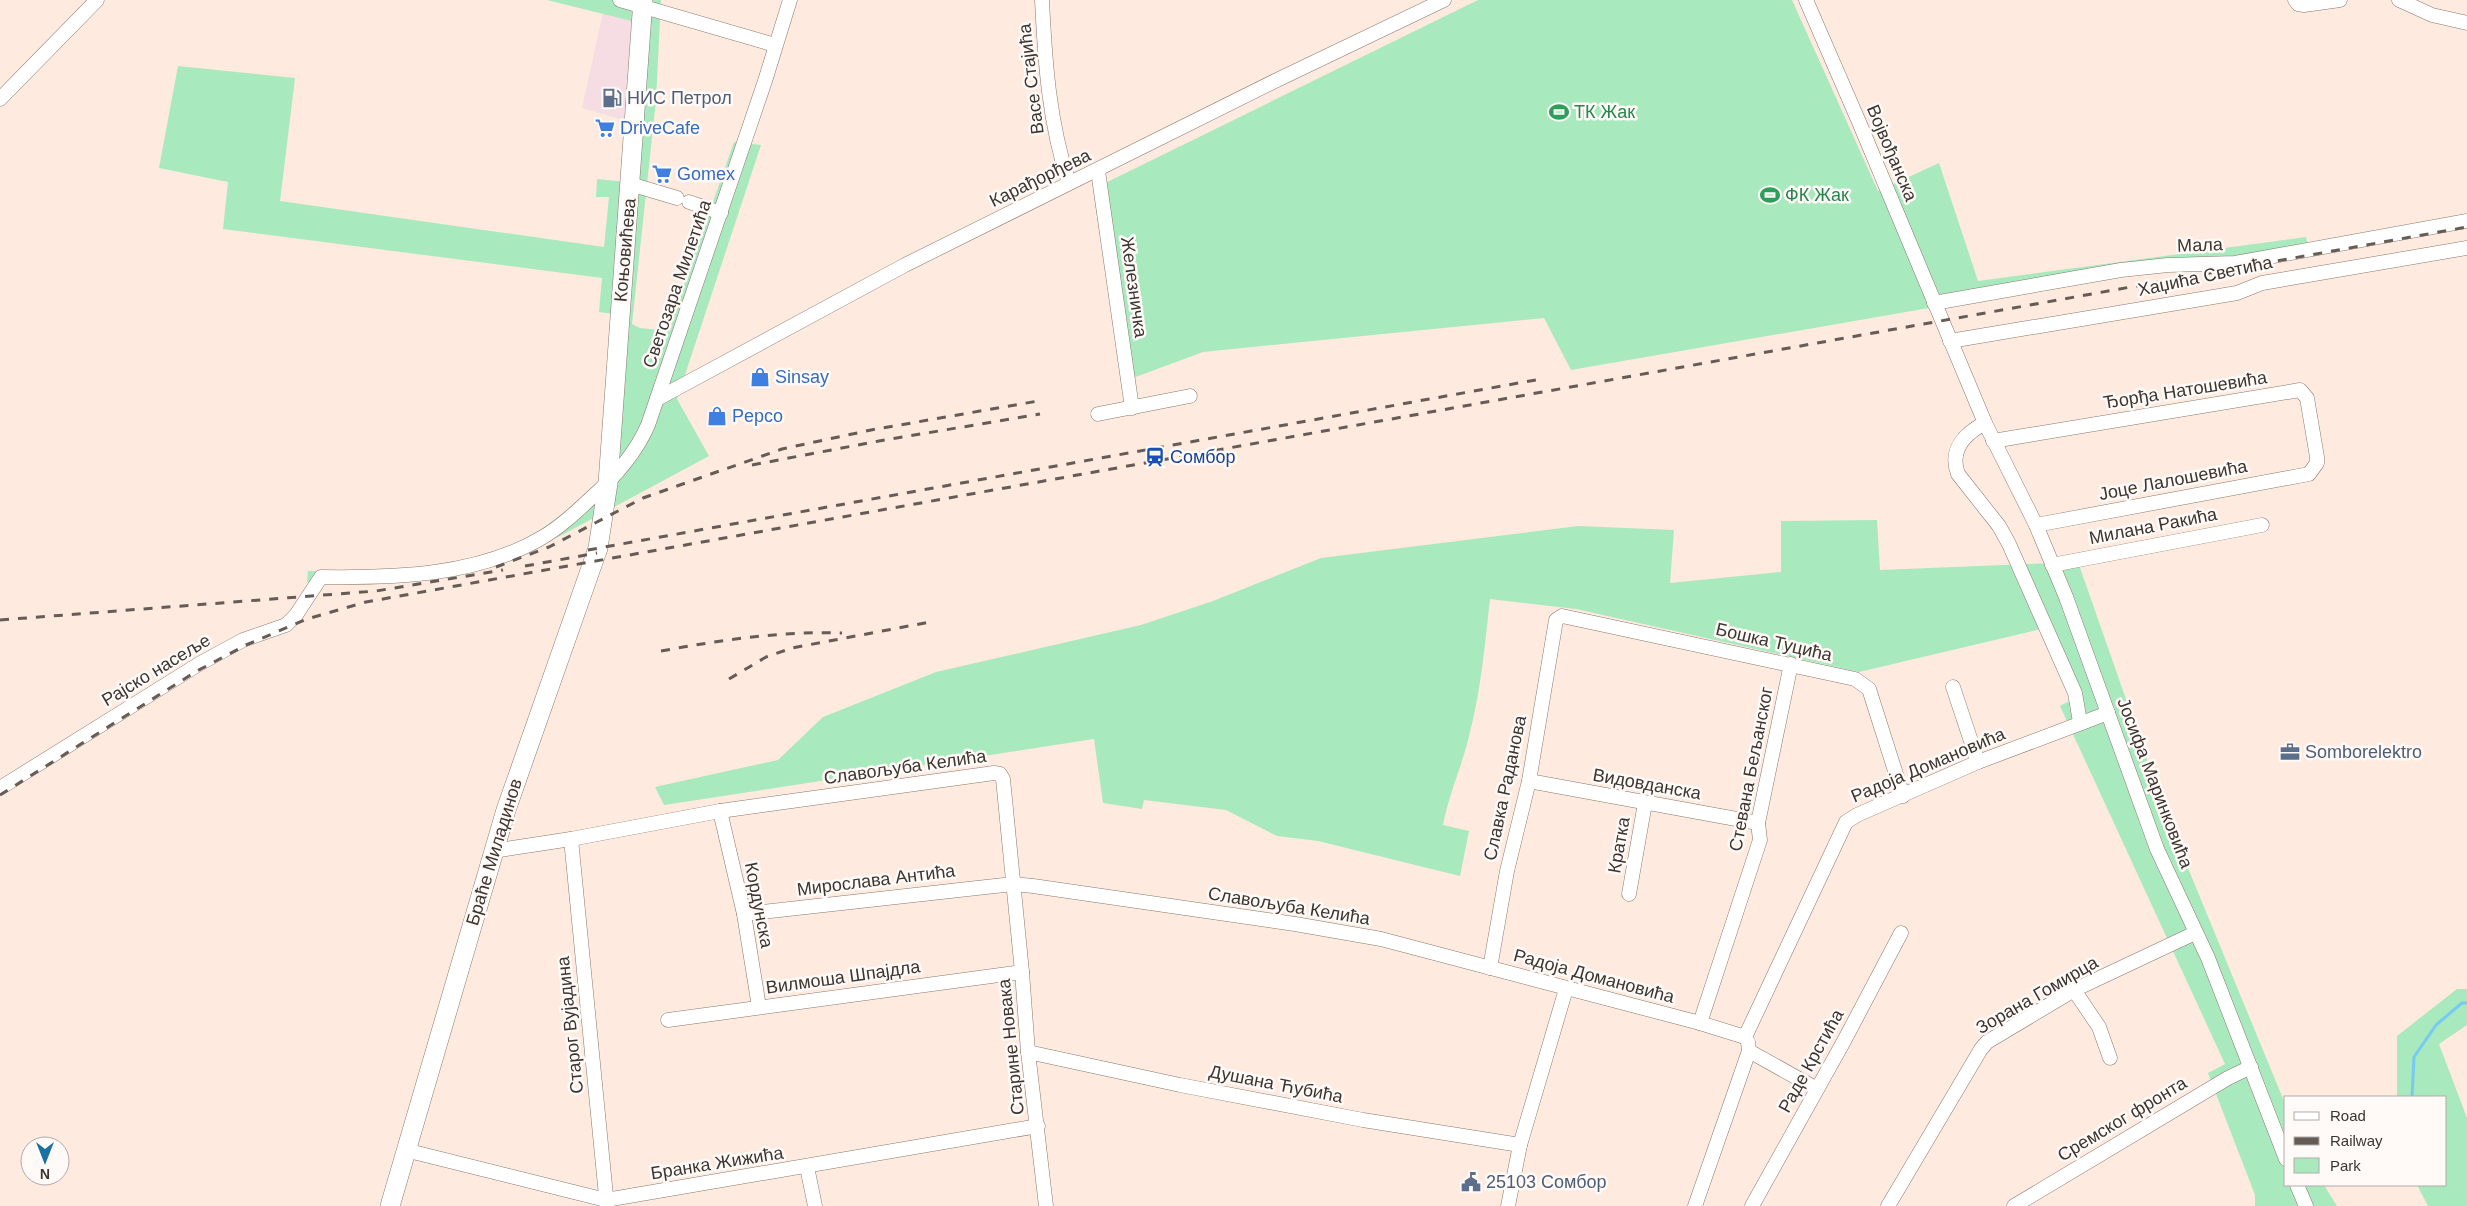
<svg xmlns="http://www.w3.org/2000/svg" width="2467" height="1206" viewBox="0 0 2467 1206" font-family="Arial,sans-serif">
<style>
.commercial{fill:#f6dce3}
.green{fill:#a8e9be}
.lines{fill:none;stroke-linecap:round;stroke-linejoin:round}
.stream{stroke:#77caf2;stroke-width:3}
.minor-casing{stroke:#8a786e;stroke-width:15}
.major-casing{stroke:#8a786e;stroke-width:20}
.minor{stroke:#fff;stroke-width:14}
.major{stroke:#fff;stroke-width:19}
.rail{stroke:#665c56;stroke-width:3;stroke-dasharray:9 9;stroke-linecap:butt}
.labels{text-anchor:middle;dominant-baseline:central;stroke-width:5;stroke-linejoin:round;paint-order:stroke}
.street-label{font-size:18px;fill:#3c3530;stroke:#fffaf8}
.service-label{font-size:18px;fill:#4e5e75;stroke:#fffaf8;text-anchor:start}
.leisure-label{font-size:18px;fill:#27864d;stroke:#fffaf8;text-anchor:start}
.shop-label{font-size:18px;fill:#366cbe;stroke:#fffaf8;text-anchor:start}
.transit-label{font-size:18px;fill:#164399;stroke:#fffaf8;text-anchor:start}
</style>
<rect width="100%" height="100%" fill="#feeade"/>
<path class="commercial" d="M 603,13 L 636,21 L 630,122 L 582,108 Z"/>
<g class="green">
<path d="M 547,0 L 661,0 L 656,100 L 632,324 L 640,328 L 668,331 L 734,142 L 761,145 L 677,399 L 709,456 L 560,536 L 506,559 L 357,584 L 307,582 L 308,571 C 377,573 455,574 518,543 C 550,527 577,501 603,477 L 613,314 L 599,312 L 602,278 L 223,229 L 228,182 L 159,168 L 178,66 L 295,78 L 280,201 L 604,247 L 609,197 L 596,197 L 597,179 L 626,182 L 636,22 Z"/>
<path d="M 1478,0 L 1792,0 L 1878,191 L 1939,163 L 1978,281 L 2306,237 L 2309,250 L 2195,262 L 1571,370 L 1544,318 L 1203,352 L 1122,382 L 1093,189 Z"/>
<path d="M 1877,520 L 1880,570 L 2078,562 L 2169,822 L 2286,1106 L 2286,1185 L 2324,1185 L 2337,1206 L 2255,1206 L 2255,1195 L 2208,1073 L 2225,1064 L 2060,706 L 2073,699 L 2041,629 L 1859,672 L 1576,609 L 1490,599 C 1485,643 1481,689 1470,732 C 1463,764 1449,793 1443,825 L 1469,831 L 1460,876 L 1318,841 L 1277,836 L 1226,810 L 1144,800 L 1142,809 L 1103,803 L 1094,739 L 664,805 L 655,787 L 778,760 L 823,717 L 936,672 L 1141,625 L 1213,601 L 1321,558 L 1578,526 L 1674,530 L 1670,583 L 1781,572 L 1781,521 Z"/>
<path d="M 2457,989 L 2467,989 L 2467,1025 L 2439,1044 L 2467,1118 L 2467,1206 L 2428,1206 L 2417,1185 L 2446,1185 L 2446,1097 L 2397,1097 L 2397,1036 Z"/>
</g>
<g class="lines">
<path class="stream" d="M 2412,1097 L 2414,1057 L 2436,1025 L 2462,1003 L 2467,1003"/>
<defs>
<g id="minor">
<path d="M 620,0 L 775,45"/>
<path d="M 1042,0 C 1045,62 1049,123 1069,183"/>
<path d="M 1806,0 L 1859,122 L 1985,423 L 2036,525 L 2066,597 L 2157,849 L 2208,958 L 2286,1159"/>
<path d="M 2295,0 L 2298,4 L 2304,5 L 2340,0"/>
<path d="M 2399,0 L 2432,15 L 2467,23"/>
<path d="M 0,99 L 97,0"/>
<path d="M 1098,171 L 1132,408"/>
<path d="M 630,184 L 677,198"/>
<path d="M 689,202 L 721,213"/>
<path d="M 1934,303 L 2121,270 L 2168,265 L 2235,263 L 2467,221"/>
<path d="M 1950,341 L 2237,293 L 2262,283 L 2467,248"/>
<path d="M 657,399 L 905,265 L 1277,80 L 1444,0"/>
<path d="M 1098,414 L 1190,396"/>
<path d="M 1985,423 C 1964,434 1949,450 1958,474 L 1999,526 L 2009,544 L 2075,693 L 2080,722"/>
<path d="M 1993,441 L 2300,390 L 2307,398 L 2317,457 L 2317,463 L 2309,474 L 2036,525"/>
<path d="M 2052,565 L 2262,525"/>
<path d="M 1953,687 L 1978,762"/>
<path d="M 1529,781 L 1758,823"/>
<path d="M 0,788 L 199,664 L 243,640 L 286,625 L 296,615 L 321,577 C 394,578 478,576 543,537 C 560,527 575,513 590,499 C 614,478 635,455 648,425 L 765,81 L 790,0"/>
<path d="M 720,811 L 744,914 L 759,1007"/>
<path d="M 571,839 L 607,1206"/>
<path d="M 493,851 L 571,839 L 720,811 L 994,773 L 1000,774 L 1003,779 L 1022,972 L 1028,1052 L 1046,1206"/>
<path d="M 1629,894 L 1645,803"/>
<path d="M 744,914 L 1013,884 L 1033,886 L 1295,924 L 1381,939 L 1700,1023 L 1745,1037 L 1846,822 L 1857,815 L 1978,762 L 2108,713"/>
<path d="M 1490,968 L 1507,871 L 1529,781 L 1556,620 L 1562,616 L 1855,679 L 1869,689 L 1903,796"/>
<path d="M 2074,990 L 2099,1027 L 2110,1058"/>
<path d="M 668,1020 L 1022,972"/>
<path d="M 1700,1023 L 1760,840 L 1758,823 L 1791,664"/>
<path d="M 1748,1042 L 1749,1051 L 1817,1089"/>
<path d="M 1028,1052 L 1180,1085 L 1363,1120 L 1520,1145"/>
<path d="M 405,1150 L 606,1200 L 1038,1126"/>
<path d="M 807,1167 L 815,1206"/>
<path d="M 2297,1185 L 2306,1206"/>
<path d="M 1508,1206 L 1520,1145 L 1566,989"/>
<path d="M 1695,1206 L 1749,1051"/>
<path d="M 1752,1206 L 1844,1041 L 1901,933"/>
<path d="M 1888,1206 L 1981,1049 L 1987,1042 L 2074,990 L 2195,933"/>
<path d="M 2014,1206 L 2228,1078 L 2251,1067"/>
</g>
<path id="major" d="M 390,1206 L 506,810 L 598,548 L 608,483 L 643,0"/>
</defs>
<use href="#minor" class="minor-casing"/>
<use href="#major" class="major-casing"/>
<use href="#minor" class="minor"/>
<use href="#major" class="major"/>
<g class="rail">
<path d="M 752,465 L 879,441 L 1040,414"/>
<path d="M 588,550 L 1541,379"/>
<path d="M 525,566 L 597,553"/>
<path d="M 496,567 L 549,547 L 643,498 L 782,449 L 871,430 L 1038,401"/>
<path d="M 0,620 L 376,591 L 503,570"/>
<path d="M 661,651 C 722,640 780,631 842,633"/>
<path d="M 729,679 L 766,657 L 792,648 L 930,622"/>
<path d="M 0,795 L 197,671 L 246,645 L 307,619 L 366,602 L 2467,227"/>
</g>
</g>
<defs>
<symbol id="fuel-bare" viewBox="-9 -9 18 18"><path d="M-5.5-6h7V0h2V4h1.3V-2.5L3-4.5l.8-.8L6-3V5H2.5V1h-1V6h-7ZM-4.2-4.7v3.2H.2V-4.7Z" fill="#5c6f8a" stroke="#fffaf8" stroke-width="2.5" paint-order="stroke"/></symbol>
<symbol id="stadium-bare" viewBox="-9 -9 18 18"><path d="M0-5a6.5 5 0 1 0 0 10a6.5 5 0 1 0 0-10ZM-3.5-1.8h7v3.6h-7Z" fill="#2e9e5b" stroke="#fffaf8" stroke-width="2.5" paint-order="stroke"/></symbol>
<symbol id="supermarket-bare" viewBox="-9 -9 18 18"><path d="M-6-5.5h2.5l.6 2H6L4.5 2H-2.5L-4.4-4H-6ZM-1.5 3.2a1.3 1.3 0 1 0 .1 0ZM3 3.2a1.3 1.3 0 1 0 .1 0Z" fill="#3f7fe0" stroke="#fffaf8" stroke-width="2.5" paint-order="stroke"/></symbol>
<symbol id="shop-bare" viewBox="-9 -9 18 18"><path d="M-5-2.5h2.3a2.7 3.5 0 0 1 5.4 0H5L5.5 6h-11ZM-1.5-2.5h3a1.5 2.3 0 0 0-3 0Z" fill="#3f7fe0" stroke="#fffaf8" stroke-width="2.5" paint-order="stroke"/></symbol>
<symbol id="station-bare" viewBox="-9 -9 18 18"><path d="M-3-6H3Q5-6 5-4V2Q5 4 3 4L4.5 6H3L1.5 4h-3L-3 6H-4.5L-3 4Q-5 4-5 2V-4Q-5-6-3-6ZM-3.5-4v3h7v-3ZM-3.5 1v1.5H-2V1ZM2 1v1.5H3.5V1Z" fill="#1a4fb4" stroke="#fffaf8" stroke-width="2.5" paint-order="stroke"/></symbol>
<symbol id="office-bare" viewBox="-9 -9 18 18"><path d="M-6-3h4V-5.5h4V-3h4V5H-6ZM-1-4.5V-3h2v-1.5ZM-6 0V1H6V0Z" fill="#5c6f8a" stroke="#fffaf8" stroke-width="2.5" paint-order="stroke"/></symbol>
<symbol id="civic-bare" viewBox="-9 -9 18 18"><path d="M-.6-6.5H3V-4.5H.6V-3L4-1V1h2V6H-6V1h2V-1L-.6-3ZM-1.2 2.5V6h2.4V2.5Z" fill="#5c6f8a" stroke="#fffaf8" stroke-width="2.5" paint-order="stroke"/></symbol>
</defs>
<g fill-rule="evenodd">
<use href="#fuel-bare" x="598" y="84" width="28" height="28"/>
<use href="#stadium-bare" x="1545" y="98" width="28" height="28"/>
<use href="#supermarket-bare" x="591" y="114" width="28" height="28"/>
<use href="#supermarket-bare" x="648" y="160" width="28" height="28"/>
<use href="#stadium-bare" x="1756" y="181" width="28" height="28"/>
<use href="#shop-bare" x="746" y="363" width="28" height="28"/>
<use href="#shop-bare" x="703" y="402" width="28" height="28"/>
<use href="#station-bare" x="1141" y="443" width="28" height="28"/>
<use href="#office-bare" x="2276" y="738" width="28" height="28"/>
<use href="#civic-bare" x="1457" y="1168" width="28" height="28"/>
</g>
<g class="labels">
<g class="street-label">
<text transform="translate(1031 79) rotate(-97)">Васе Стајића</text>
<text transform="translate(1892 153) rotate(67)">Војвођанска</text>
<text transform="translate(1040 178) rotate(-26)">Карађорђева</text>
<text transform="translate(2200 245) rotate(-2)">Мала</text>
<text transform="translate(625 250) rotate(-85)">Коњовићева</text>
<text transform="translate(2205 276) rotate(-12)">Хаџића Светића</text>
<text transform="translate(677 284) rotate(-71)">Светозара Милетића</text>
<text transform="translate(1134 287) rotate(82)">Железничка</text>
<text transform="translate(2185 390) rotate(-9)">Ђорђа Натошевића</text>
<text transform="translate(2173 480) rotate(-11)">Јоце Лалошевића</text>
<text transform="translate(2153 526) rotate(-11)">Милана Ракића</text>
<text transform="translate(1774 642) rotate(13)">Бошка Туцића</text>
<text transform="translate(156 670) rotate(-31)">Рајско насеље</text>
<text transform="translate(1928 765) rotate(-23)">Радоја Домановића</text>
<text transform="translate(905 767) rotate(-8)">Славољуба Келића</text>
<text transform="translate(1751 769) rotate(-79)">Стевана Бељанског</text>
<text transform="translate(2155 783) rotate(69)">Јосифа Маринковића</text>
<text transform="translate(1647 784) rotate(10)">Видовданска</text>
<text transform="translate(1505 788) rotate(-78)">Славка Раданова</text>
<text transform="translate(1619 845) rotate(-80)">Кратка</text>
<text transform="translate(494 852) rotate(-73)">Браће Миладинов</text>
<text transform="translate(876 880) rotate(-7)">Мирослава Антића</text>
<text transform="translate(759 905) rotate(79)">Кордунска</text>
<text transform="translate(1289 906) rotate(9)">Славољуба Келића</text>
<text transform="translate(1594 976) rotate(15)">Радоја Домановића</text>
<text transform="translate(843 977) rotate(-8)">Вилмоша Шпајдла</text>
<text transform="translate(2037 995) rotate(-30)">Зорана Гомирца</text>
<text transform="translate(570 1025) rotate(-96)">Старог Вујадина</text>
<text transform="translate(1011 1047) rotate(-96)">Старине Новака</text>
<text transform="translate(1811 1061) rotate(-61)">Раде Крстића</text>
<text transform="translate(1276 1084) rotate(11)">Душана Ћубића</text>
<text transform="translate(2122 1119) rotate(-31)">Сремског фронта</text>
<text transform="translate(717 1163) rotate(-9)">Бранка Жижића</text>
</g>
<g class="service-label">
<text x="627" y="98">НИС Петрол</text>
<text x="2305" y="752">Somborelektro</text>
<text x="1486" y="1182">25103 Сомбор</text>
</g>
<g class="leisure-label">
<text x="1574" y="112">ТК Жак</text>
<text x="1785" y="195">ФК Жак</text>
</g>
<g class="shop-label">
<text x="620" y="128">DriveCafe</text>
<text x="677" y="174">Gomex</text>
<text x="775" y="377">Sinsay</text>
<text x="732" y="416">Pepco</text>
</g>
<g class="transit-label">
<text x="1170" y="457">Сомбор</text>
</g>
</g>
<rect x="2284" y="1096" width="162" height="90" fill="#fffaf8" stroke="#b1aba8"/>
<rect x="2294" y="1112" width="25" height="8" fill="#ffffff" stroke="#b1aba8"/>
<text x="2330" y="1121" font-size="15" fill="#3c3530">Road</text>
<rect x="2294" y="1137" width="25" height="8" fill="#665c56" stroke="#b1aba8"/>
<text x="2330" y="1146" font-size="15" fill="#3c3530">Railway</text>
<rect x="2294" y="1158" width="25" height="15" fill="#a8e9be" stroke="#b1aba8"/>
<text x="2330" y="1171" font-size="15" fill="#3c3530">Park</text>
<g transform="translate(45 1161) rotate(180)"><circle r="24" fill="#fffaf8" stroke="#b1aba8"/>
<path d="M0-4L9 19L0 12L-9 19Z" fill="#1b72a2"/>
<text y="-8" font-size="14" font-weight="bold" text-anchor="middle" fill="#3c3530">N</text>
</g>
</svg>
